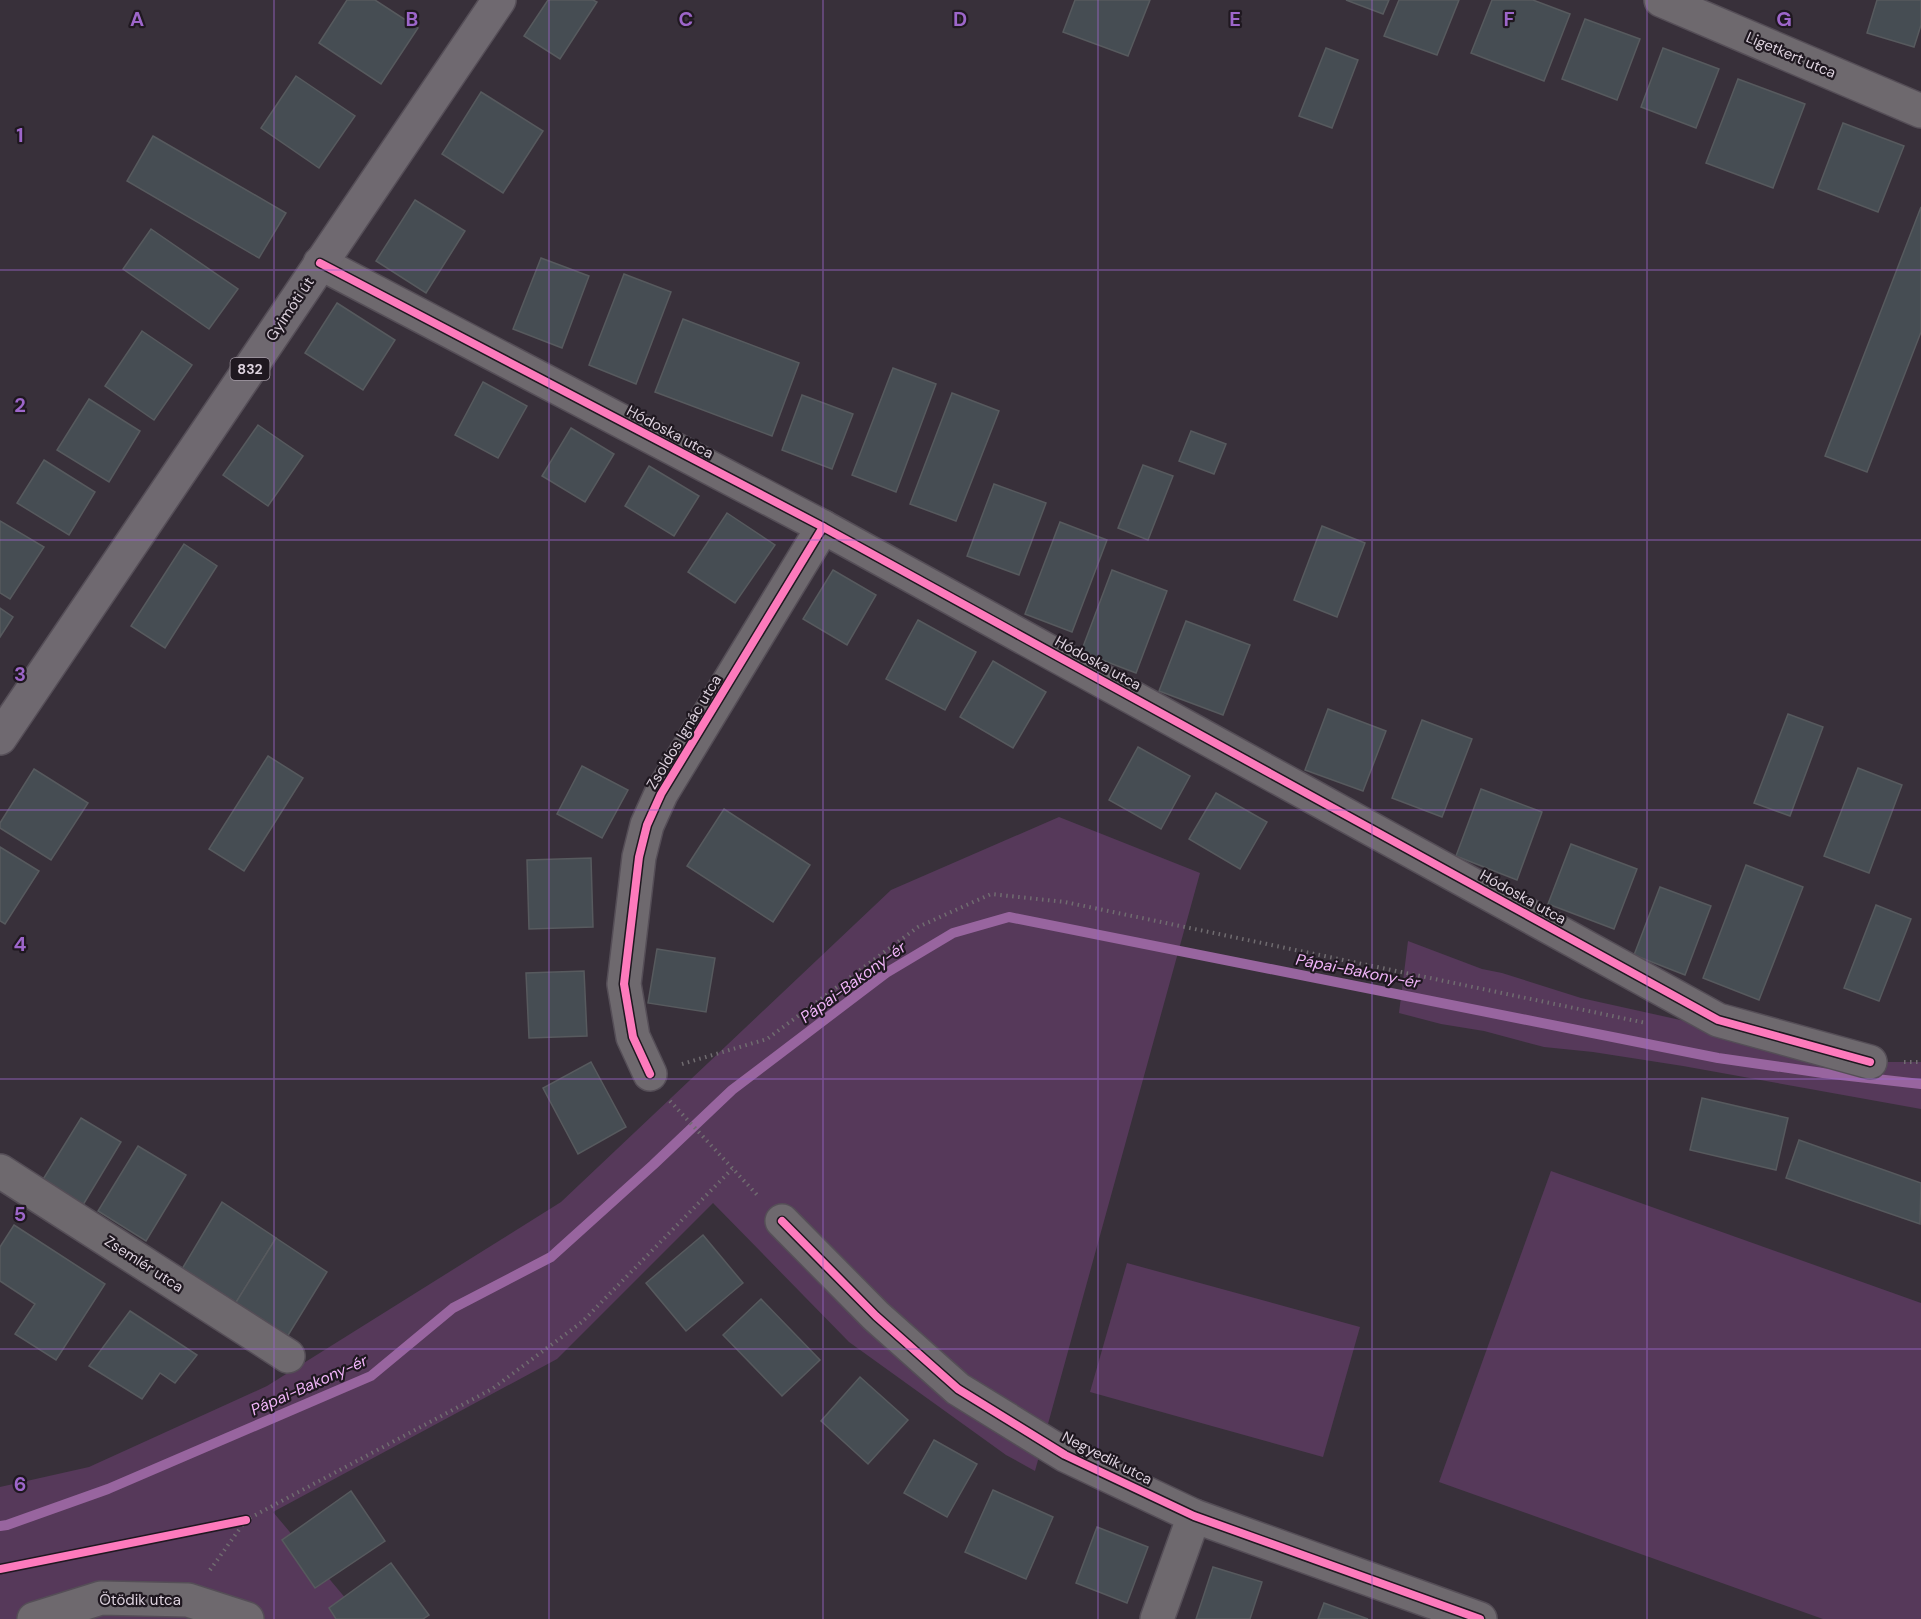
<svg xmlns="http://www.w3.org/2000/svg" width="1921" height="1619" viewBox="0 0 1921 1619" font-family="'DM Sans',sans-serif">
<style>
.green{fill:#56395a}
.lines{fill:none;stroke-linecap:round;stroke-linejoin:round}
.stream{stroke:#98659f;stroke-width:10}
.building{fill:#464d53;stroke:#575a5e;stroke-width:1.5}
.minor-casing{stroke:#554e57;stroke-width:36}
.major-casing{stroke:#554e57;stroke-width:36}
.path{stroke:#706c70;stroke-width:4;stroke-dasharray:1.5 4.5;stroke-linecap:butt}
.minor{stroke:#6e696e;stroke-width:33}
.major{stroke:#6f6970;stroke-width:33}
.cycleway-casing{stroke:#1f1820;stroke-width:11}
.cycleway{stroke:#fd7abc;stroke-width:8}
.grid{fill:none;stroke:#9d66ca;stroke-width:1.5;stroke-opacity:0.55}
.labels{text-anchor:middle;dominant-baseline:central;stroke-width:4.5;stroke-linejoin:round;paint-order:stroke}
.shield{fill:#1f1820;stroke:#a49aa5;stroke-width:1.5}
.shield-label{font-size:14px;font-weight:bold;fill:#ddd2de}
.street-label{font-size:15px;fill:#ddd2de;stroke:#1f1820}
.water-label{font-size:16px;font-style:italic;fill:#f0b4f8;stroke:#1f1820}
.grid-label{font-size:20px;text-anchor:middle;font-weight:bold;fill:#9d66ca;stroke:#1f1820;stroke-width:4.5;stroke-linejoin:round;paint-order:stroke}
</style>
<rect width="100%" height="100%" fill="#38303a"/>
<g class="green">
<path d="M 1059,817 L 1200,873 L 1035,1471 L 1006,1455 L 849,1342 L 713,1203 L 557,1359 L 273,1512 L 363,1619 L 0,1619 L 0,1487 L 89,1467 L 267,1386 L 561,1202 L 891,890 Z"/>
<path d="M 1408,941 L 1482,969 L 1502,973 L 1581,998 L 1870,1062 L 1921,1062 L 1921,1109 L 1683,1066 L 1593,1052 L 1544,1047 L 1484,1031 L 1441,1024 L 1399,1013 Z"/>
<path d="M 1551,1171 L 1921,1303 L 1921,1619 L 1823,1619 L 1439,1482 Z"/>
<path d="M 1127,1263 L 1360,1327 L 1323,1457 L 1090,1392 Z"/>
</g>
<g class="lines">
<path class="stream" d="M 0,1526 L 7,1525 L 108,1489 L 371,1376 L 453,1308 L 551,1257 L 653,1165 L 732,1090 L 886,973 L 953,933 L 1009,917 L 1718,1058 L 1823,1073 L 1921,1084"/>
</g>
<g class="building">
<path d="M 347,0 L 375,0 L 418,28 L 381,84 L 319,43 Z"/>
<path d="M 548,0 L 593,0 L 597,2 L 560,59 L 524,36 Z"/>
<path d="M 1075,0 L 1150,0 L 1128,56 L 1063,32 Z"/>
<path d="M 1346,0 L 1389,0 L 1383,14 Z"/>
<path d="M 1399,0 L 1459,0 L 1437,55 L 1384,36 Z"/>
<path d="M 1492,0 L 1533,0 L 1570,14 L 1544,81 L 1471,53 Z"/>
<path d="M 1877,0 L 1921,0 L 1921,25 L 1914,47 L 1867,33 Z"/>
<path d="M 1585,19 L 1640,39 L 1617,100 L 1562,79 Z"/>
<path d="M 1326,48 L 1358,60 L 1332,128 L 1299,116 Z"/>
<path d="M 1663,48 L 1719,69 L 1696,128 L 1641,107 Z"/>
<path d="M 296,76 L 355,116 L 319,168 L 261,128 Z"/>
<path d="M 1738,79 L 1805,104 L 1773,188 L 1706,163 Z"/>
<path d="M 481,92 L 543,131 L 503,193 L 442,154 Z"/>
<path d="M 1843,123 L 1904,146 L 1878,212 L 1818,189 Z"/>
<path d="M 153,136 L 286,213 L 259,258 L 127,181 Z"/>
<path d="M 415,200 L 465,231 L 426,293 L 376,261 Z"/>
<path d="M 1921,207 L 1921,332 L 1867,472 L 1825,456 Z"/>
<path d="M 151,229 L 238,289 L 209,329 L 123,269 Z"/>
<path d="M 541,258 L 589,276 L 562,348 L 513,329 Z"/>
<path d="M 624,274 L 671,292 L 636,384 L 589,365 Z"/>
<path d="M 337,303 L 395,340 L 363,390 L 305,353 Z"/>
<path d="M 683,319 L 799,363 L 772,436 L 655,392 Z"/>
<path d="M 142,331 L 192,365 L 154,420 L 105,386 Z"/>
<path d="M 893,368 L 936,384 L 896,492 L 852,475 Z"/>
<path d="M 483,382 L 527,406 L 498,458 L 455,435 Z"/>
<path d="M 952,393 L 999,411 L 956,521 L 910,504 Z"/>
<path d="M 802,395 L 853,414 L 832,469 L 782,450 Z"/>
<path d="M 89,399 L 140,431 L 109,482 L 57,450 Z"/>
<path d="M 258,425 L 303,456 L 268,506 L 223,475 Z"/>
<path d="M 571,428 L 614,454 L 585,502 L 542,476 Z"/>
<path d="M 1191,431 L 1226,444 L 1214,474 L 1179,461 Z"/>
<path d="M 44,460 L 95,492 L 69,535 L 17,503 Z"/>
<path d="M 1143,465 L 1173,476 L 1148,540 L 1118,528 Z"/>
<path d="M 649,466 L 699,496 L 674,536 L 625,506 Z"/>
<path d="M 994,484 L 1046,503 L 1019,575 L 967,556 Z"/>
<path d="M 727,513 L 775,545 L 735,603 L 688,572 Z"/>
<path d="M 0,521 L 44,547 L 10,599 L 0,593 Z"/>
<path d="M 1060,522 L 1107,540 L 1072,632 L 1025,614 Z"/>
<path d="M 1322,526 L 1365,543 L 1337,617 L 1294,600 Z"/>
<path d="M 184,544 L 217,566 L 165,648 L 131,626 Z"/>
<path d="M 833,570 L 876,595 L 847,645 L 803,619 Z"/>
<path d="M 1112,570 L 1167,591 L 1136,673 L 1081,652 Z"/>
<path d="M 0,608 L 13,617 L 0,637 Z"/>
<path d="M 918,620 L 976,652 L 945,710 L 886,679 Z"/>
<path d="M 1186,621 L 1250,645 L 1223,715 L 1159,691 Z"/>
<path d="M 993,661 L 1046,692 L 1013,748 L 960,717 Z"/>
<path d="M 1328,709 L 1386,731 L 1363,791 L 1305,770 Z"/>
<path d="M 1788,714 L 1823,727 L 1790,816 L 1754,803 Z"/>
<path d="M 1422,720 L 1472,739 L 1442,817 L 1392,798 Z"/>
<path d="M 1138,747 L 1190,776 L 1161,829 L 1109,800 Z"/>
<path d="M 268,756 L 303,778 L 244,871 L 209,849 Z"/>
<path d="M 582,766 L 628,790 L 602,838 L 557,814 Z"/>
<path d="M 1858,768 L 1902,785 L 1869,873 L 1824,856 Z"/>
<path d="M 34,769 L 88,803 L 51,860 L 0,828 L 0,823 Z"/>
<path d="M 1481,789 L 1542,812 L 1517,880 L 1456,856 Z"/>
<path d="M 1216,793 L 1267,822 L 1240,869 L 1189,839 Z"/>
<path d="M 724,809 L 810,865 L 773,922 L 687,866 Z"/>
<path d="M 1571,844 L 1637,869 L 1614,929 L 1548,904 Z"/>
<path d="M 0,847 L 39,871 L 5,924 L 0,921 Z"/>
<path d="M 591,858 L 593,927 L 529,929 L 527,860 Z"/>
<path d="M 1746,865 L 1803,887 L 1759,1000 L 1703,978 Z"/>
<path d="M 1660,887 L 1711,906 L 1685,975 L 1634,955 Z"/>
<path d="M 1876,905 L 1911,919 L 1879,1001 L 1844,988 Z"/>
<path d="M 657,949 L 715,958 L 706,1012 L 648,1003 Z"/>
<path d="M 584,971 L 587,1036 L 529,1038 L 526,973 Z"/>
<path d="M 591,1062 L 626,1127 L 578,1154 L 543,1088 Z"/>
<path d="M 1702,1098 L 1788,1118 L 1776,1170 L 1690,1150 Z"/>
<path d="M 81,1118 L 121,1142 L 83,1205 L 42,1181 Z"/>
<path d="M 1799,1140 L 1921,1183 L 1920,1224 L 1786,1178 Z"/>
<path d="M 138,1146 L 186,1175 L 146,1241 L 98,1211 Z"/>
<path d="M 222,1202 L 276,1238 L 235,1304 L 182,1269 Z"/>
<path d="M 14,1225 L 105,1284 L 56,1360 L 15,1334 L 35,1304 L 0,1281 L 0,1247 Z"/>
<path d="M 703,1235 L 743,1283 L 686,1331 L 646,1283 Z"/>
<path d="M 276,1238 L 327,1272 L 287,1337 L 235,1304 Z"/>
<path d="M 761,1299 L 820,1360 L 782,1396 L 723,1335 Z"/>
<path d="M 130,1311 L 197,1355 L 175,1383 L 160,1373 L 142,1399 L 89,1366 Z"/>
<path d="M 860,1377 L 908,1420 L 868,1464 L 821,1421 Z"/>
<path d="M 934,1440 L 977,1464 L 947,1517 L 904,1493 Z"/>
<path d="M 993,1490 L 1053,1517 L 1026,1579 L 965,1552 Z"/>
<path d="M 351,1491 L 385,1541 L 315,1588 L 282,1540 Z"/>
<path d="M 1097,1527 L 1148,1547 L 1127,1603 L 1076,1583 Z"/>
<path d="M 391,1563 L 429,1615 L 423,1619 L 336,1619 L 329,1608 Z"/>
<path d="M 1213,1567 L 1262,1582 L 1250,1619 L 1196,1619 Z"/>
<path d="M 1324,1603 L 1368,1619 L 1318,1619 Z"/>
</g>
<g class="lines">
<defs>
<g id="minor">
<path d="M 1661,0 L 1921,111"/>
<path d="M 320,263 L 823,527 L 1718,1020 L 1870,1062"/>
<path d="M 650,1074 L 633,1037 L 624,984 L 639,857 L 647,825 L 661,794 L 823,527"/>
<path d="M 0,1171 L 288,1356"/>
<path d="M 782,1221 L 876,1316 L 958,1389 L 1065,1455 L 1194,1516 L 1480,1619"/>
<path d="M 34,1619 L 101,1598 L 188,1600 L 247,1619"/>
<path d="M 1157,1619 L 1194,1516"/>
</g>
<path id="major" d="M 0,738 L 499,0"/>
</defs>
<use href="#minor" class="minor-casing"/>
<use href="#major" class="major-casing"/>
<g class="path">
<path d="M 1904,1062 L 1921,1062"/>
<path d="M 682,1064 L 767,1039 L 918,927 L 991,894 L 1065,902 L 1646,1023"/>
<path d="M 670,1101 L 759,1197"/>
<path d="M 210,1570 L 246,1520 L 492,1389 L 582,1322 L 732,1169"/>
</g>
<use href="#minor" class="minor"/>
<use href="#major" class="major"/>
<defs>
<g id="cycleway">
<path d="M 320,263 L 823,527 L 1718,1020 L 1870,1062"/>
<path d="M 650,1074 L 633,1037 L 624,984 L 639,857 L 647,825 L 661,794 L 823,527"/>
<path d="M 782,1221 L 876,1316 L 958,1389 L 1065,1455 L 1194,1516 L 1480,1619"/>
<path d="M 0,1569 L 246,1520"/>
</g>
</defs>
<use href="#cycleway" class="cycleway-casing"/>
<use href="#cycleway" class="cycleway"/>
</g>
<path class="grid" d="M 274,0 L 274,1619M 549,0 L 549,1619M 823,0 L 823,1619M 1098,0 L 1098,1619M 1372,0 L 1372,1619M 1647,0 L 1647,1619M 0,270 L 1921,270M 0,540 L 1921,540M 0,810 L 1921,810M 0,1079 L 1921,1079M 0,1349 L 1921,1349"/>
<g class="labels">
<rect class="shield" x="230.5" y="358" width="39" height="22" rx="4.5"/>
<g class="shield-label">
<text x="250" y="369">832</text>
</g>
<g class="street-label">
<text transform="translate(1791 55) rotate(23)">Ligetkert utca</text>
<text transform="translate(290 309) rotate(-56)">Gyimóti út</text>
<text transform="translate(670 432) rotate(28)">Hódoska utca</text>
<text transform="translate(1098 663) rotate(29)">Hódoska utca</text>
<text transform="translate(684 732) rotate(-59)">Zsoldos Ignác utca</text>
<text transform="translate(1523 897) rotate(29)">Hódoska utca</text>
<text transform="translate(144 1264) rotate(33)">Zsemlér utca</text>
<text transform="translate(1107 1458) rotate(27)">Negyedik utca</text>
<text x="140" y="1600">Ötödik utca</text>
</g>
<g class="water-label">
<text transform="translate(1358 971) rotate(11)">Pápai-Bakony-ér</text>
<text transform="translate(853 982) rotate(-36)">Pápai-Bakony-ér</text>
<text transform="translate(309 1385) rotate(-24)">Pápai-Bakony-ér</text>
</g>
</g>
<g class="grid-label">
<text x="137" y="26">A</text>
<text x="412" y="26">B</text>
<text x="686" y="26">C</text>
<text x="960" y="26">D</text>
<text x="1235" y="26">E</text>
<text x="1509" y="26">F</text>
<text x="1784" y="26">G</text>
<text x="20" y="142">1</text>
<text x="20" y="412">2</text>
<text x="20" y="681">3</text>
<text x="20" y="951">4</text>
<text x="20" y="1221">5</text>
<text x="20" y="1491">6</text>
</g>
</svg>
